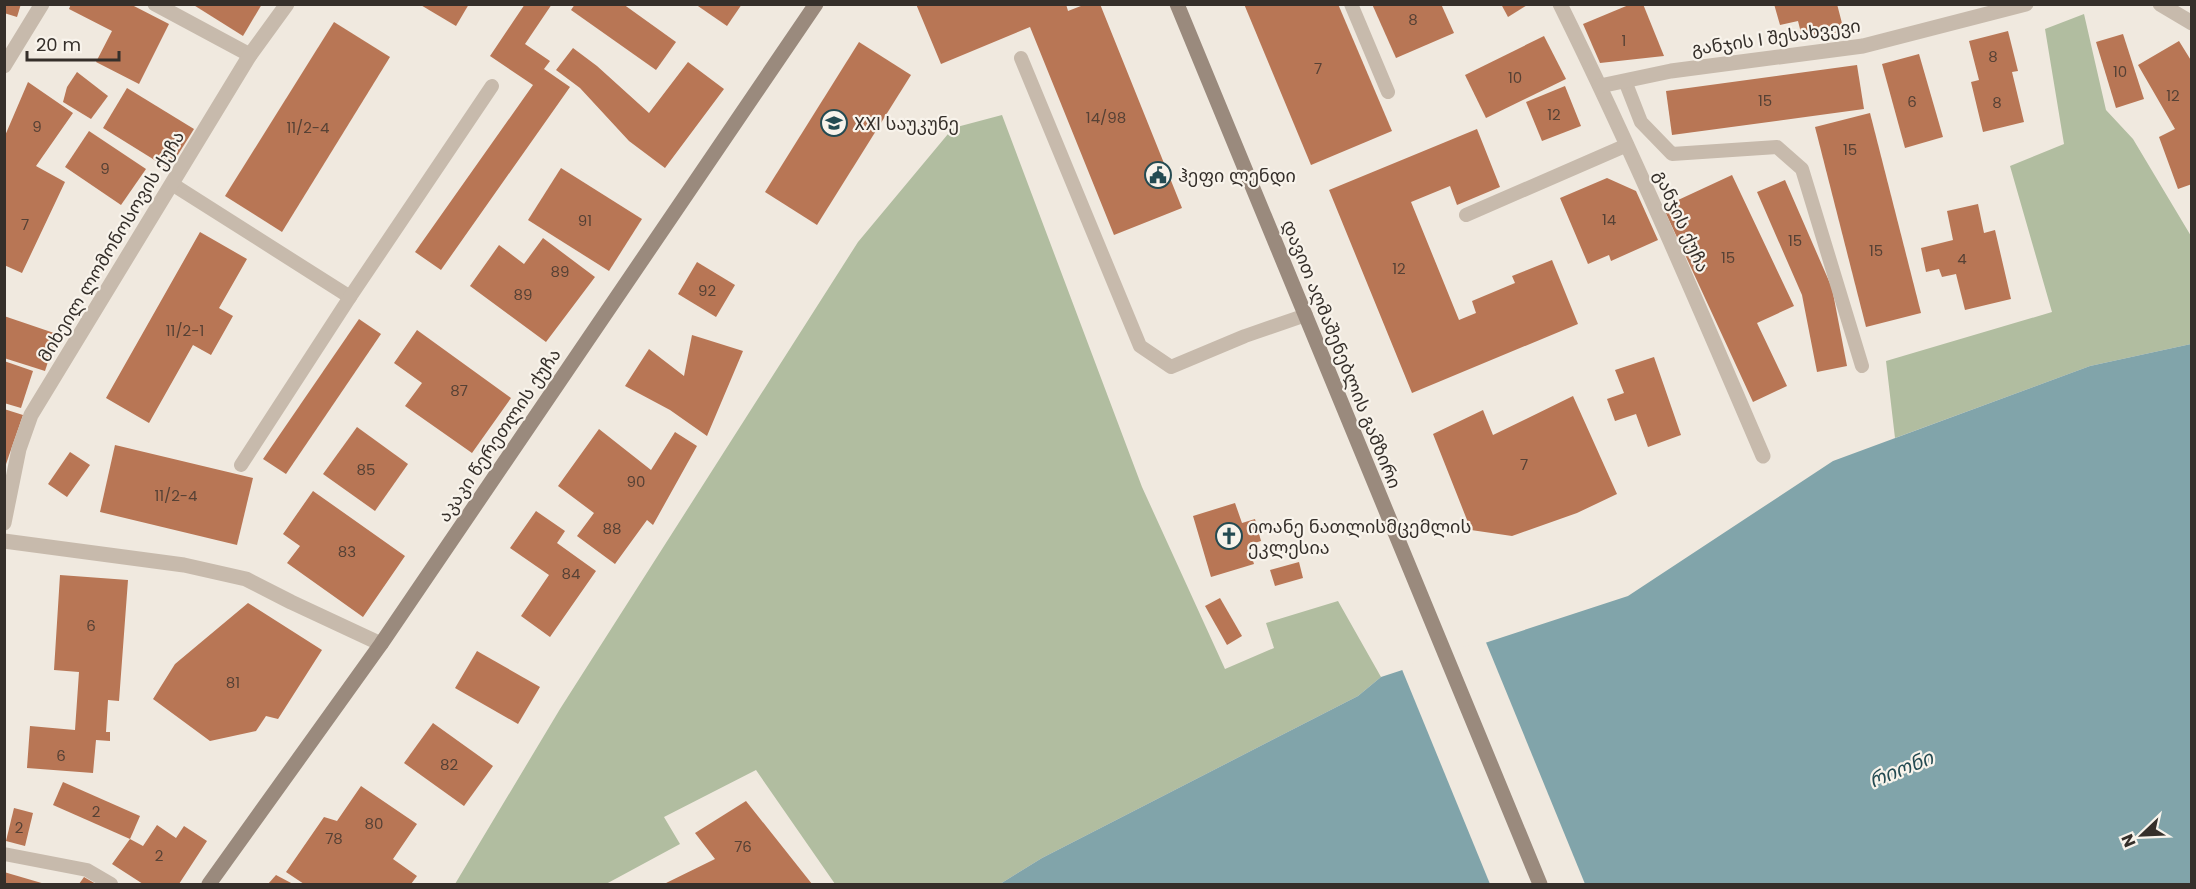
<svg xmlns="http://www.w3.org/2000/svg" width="2196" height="889" viewBox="0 0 2196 889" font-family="Poppins,'Noto Sans Georgian',sans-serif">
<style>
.green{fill:#b1bda0}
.water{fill:#81a4aa}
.pier{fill:#f0e9df}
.building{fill:#b87655}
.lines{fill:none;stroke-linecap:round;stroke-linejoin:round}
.service{stroke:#c7baac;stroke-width:14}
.minor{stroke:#c7baac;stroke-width:15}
.secondary{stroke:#9a8a7d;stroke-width:15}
.labels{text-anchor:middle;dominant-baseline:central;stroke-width:4.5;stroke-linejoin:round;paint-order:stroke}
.number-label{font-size:15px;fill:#564135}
.street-label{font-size:18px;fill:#352f2a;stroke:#f8f3eb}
.poi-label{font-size:18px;fill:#352f2a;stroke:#f8f3eb;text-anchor:start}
.water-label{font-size:20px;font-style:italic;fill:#244b52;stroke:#f8f3eb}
</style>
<rect width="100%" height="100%" fill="#f0e9df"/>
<g class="green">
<path d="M 2084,14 L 2106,110 L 2133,139 L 2191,236 L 2191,344 L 2090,366 L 1895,438 L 1886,361 L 2052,312 L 2010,166 L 2064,144 L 2045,29 Z"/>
<path d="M 1002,115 L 1142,487 L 1225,669 L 1274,648 L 1266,623 L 1338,601 L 1381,677 L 1358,696 L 1042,858 L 1000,884 L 835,884 L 756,770 L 664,817 L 680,844 L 606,884 L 455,884 L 560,709 L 858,242 L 953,128 Z"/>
</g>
<path class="water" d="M 2191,344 L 2191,884 L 1000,884 L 1042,858 L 1358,696 L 1381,677 L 1628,596 L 1833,461 L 2090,366 Z"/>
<path class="pier" d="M 1485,640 L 1585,884 L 1490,884 L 1401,667 Z"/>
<g class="building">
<path d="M 4,4 L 21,4 L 17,17 L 4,13 Z"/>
<path d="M 71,4 L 130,4 L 169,24 L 139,84 L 96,62 L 112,31 L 69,9 Z"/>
<path d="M 192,4 L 262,4 L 243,36 Z"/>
<path d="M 419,4 L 469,4 L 456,26 Z"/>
<path d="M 525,4 L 552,4 L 525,44 L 550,61 L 544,69 L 570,87 L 441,270 L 415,252 L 533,85 L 490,56 Z"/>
<path d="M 575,4 L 623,4 L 676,42 L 656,70 L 571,10 Z"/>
<path d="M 695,4 L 742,4 L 727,26 Z"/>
<path d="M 916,4 L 1066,4 L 1068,11 L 1086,4 L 1100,4 L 1182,208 L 1114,235 L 1030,27 L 941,64 Z"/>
<path d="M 1244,4 L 1338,4 L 1392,131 L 1311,165 Z"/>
<path d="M 1372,4 L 1441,4 L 1454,33 L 1396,58 Z"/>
<path d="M 1501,4 L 1529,4 L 1508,17 Z"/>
<path d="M 1631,4 L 1643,4 L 1664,56 L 1600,63 L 1583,24 Z"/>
<path d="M 1774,4 L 1837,4 L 1844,31 L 1803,41 L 1798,21 L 1780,25 Z"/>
<path d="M 334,22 L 390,57 L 282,232 L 225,196 Z"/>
<path d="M 2008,31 L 2018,71 L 2012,72 L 2024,122 L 1983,132 L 1971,82 L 1979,80 L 1969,41 Z"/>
<path d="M 2123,34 L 2144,99 L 2116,108 L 2096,42 Z"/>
<path d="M 1544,36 L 1566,79 L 1486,118 L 1465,75 Z"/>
<path d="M 2179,41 L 2192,62 L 2192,184 L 2178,189 L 2159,137 L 2175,129 L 2138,65 Z"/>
<path d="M 859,42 L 911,75 L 817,225 L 765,192 Z"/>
<path d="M 573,48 L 597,66 L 649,113 L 688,62 L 724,89 L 665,168 L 629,141 L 580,88 L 556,70 Z"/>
<path d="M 1919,54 L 1943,137 L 1905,148 L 1882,64 Z"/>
<path d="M 1857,65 L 1864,109 L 1672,135 L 1666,91 Z"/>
<path d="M 77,72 L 108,96 L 91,119 L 63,102 L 67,87 Z"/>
<path d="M 28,82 L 73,113 L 36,166 L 65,182 L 22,273 L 4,265 L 4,138 Z"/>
<path d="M 1565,86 L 1581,126 L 1542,141 L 1526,102 Z"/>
<path d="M 127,88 L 194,129 L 169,169 L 103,128 Z"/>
<path d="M 1870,113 L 1921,313 L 1866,327 L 1815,127 Z"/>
<path d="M 1477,129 L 1500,187 L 1457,205 L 1450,186 L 1411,202 L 1459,320 L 1476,313 L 1472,301 L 1515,283 L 1512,276 L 1552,260 L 1578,324 L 1412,393 L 1329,190 Z"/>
<path d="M 89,131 L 146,169 L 121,205 L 65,167 Z"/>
<path d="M 561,168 L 642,219 L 609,271 L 528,220 Z"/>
<path d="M 1732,175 L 1794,306 L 1757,323 L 1787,386 L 1753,402 L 1663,207 Z"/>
<path d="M 1607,178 L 1636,191 L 1658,240 L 1611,261 L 1609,255 L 1588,264 L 1560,198 Z"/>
<path d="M 1785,180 L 1832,288 L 1847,366 L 1817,372 L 1802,295 L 1757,192 Z"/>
<path d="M 1978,204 L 1984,233 L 1995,230 L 2011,299 L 1965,310 L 1956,274 L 1942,277 L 1939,269 L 1926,272 L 1921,248 L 1953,240 L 1947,211 Z"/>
<path d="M 200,232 L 247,259 L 219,308 L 233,316 L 211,355 L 193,345 L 149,423 L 106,398 Z"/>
<path d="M 543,238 L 595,277 L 546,342 L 470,286 L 499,245 L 524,264 Z"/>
<path d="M 697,262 L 735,285 L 716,317 L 678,294 Z"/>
<path d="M 4,316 L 57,334 L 45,371 L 4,358 Z"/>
<path d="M 359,319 L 381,334 L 286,474 L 263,459 Z"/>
<path d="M 417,330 L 511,398 L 472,453 L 405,406 L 422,383 L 394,363 Z"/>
<path d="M 692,335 L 743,351 L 707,436 L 670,410 L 625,386 L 649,349 L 684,376 Z"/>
<path d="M 1654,357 L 1681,435 L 1648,447 L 1636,414 L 1615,421 L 1607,399 L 1624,393 L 1615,370 Z"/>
<path d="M 4,361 L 33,371 L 21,408 L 4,403 Z"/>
<path d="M 1573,396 L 1617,494 L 1577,513 L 1512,536 L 1471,530 L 1433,434 L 1483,410 L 1493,435 Z"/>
<path d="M 4,409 L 23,415 L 5,467 L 4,467 Z"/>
<path d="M 357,427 L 408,464 L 375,511 L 323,474 Z"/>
<path d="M 599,429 L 651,470 L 675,432 L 697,446 L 653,525 L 647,520 L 615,564 L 577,536 L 594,513 L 558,486 Z"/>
<path d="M 115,445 L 253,478 L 237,545 L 100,512 Z"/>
<path d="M 70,452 L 90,465 L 67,497 L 48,484 Z"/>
<path d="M 313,491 L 405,556 L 363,617 L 287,563 L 300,546 L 283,534 Z"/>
<path d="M 1235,503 L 1242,523 L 1255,519 L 1261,541 L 1248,545 L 1254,564 L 1211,577 L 1193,516 Z"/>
<path d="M 536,511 L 565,531 L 557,543 L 596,571 L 550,637 L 521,616 L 549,575 L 510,548 Z"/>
<path d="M 1299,562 L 1303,578 L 1275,586 L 1270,570 Z"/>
<path d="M 60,575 L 128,580 L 119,701 L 108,700 L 106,732 L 110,732 L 110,741 L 96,740 L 93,773 L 27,768 L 30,726 L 75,730 L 79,672 L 54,670 Z"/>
<path d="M 1220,598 L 1242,636 L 1227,645 L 1205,606 Z"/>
<path d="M 248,603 L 322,650 L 278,719 L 266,716 L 256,731 L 210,741 L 153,699 L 175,664 Z"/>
<path d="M 477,651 L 540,687 L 518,724 L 455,688 Z"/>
<path d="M 433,723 L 493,766 L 464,806 L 404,763 Z"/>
<path d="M 63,782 L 140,816 L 130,839 L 53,805 Z"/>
<path d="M 361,786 L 417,824 L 393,859 L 417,876 L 411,884 L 304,884 L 286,872 L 324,817 L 337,821 Z"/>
<path d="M 746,801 L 812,884 L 664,884 L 715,859 L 695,833 Z"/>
<path d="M 14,808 L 33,813 L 25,846 L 6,841 Z"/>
<path d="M 157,825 L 176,838 L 184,826 L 207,841 L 179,884 L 143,884 L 112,864 L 130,839 L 143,846 Z"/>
<path d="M 4,872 L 45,884 L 4,884 Z"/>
<path d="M 276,875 L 293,884 L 268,884 Z"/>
<path d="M 84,877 L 96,884 L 79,884 Z"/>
</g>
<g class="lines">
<g class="service">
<path d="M 1351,4 L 1388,92"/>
<path d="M 1021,58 L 1140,346 L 1171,367 L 1245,336 L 1306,315"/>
<path d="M 1625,81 L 1641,122 L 1672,154 L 1777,147 L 1802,169 L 1862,366"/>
<path d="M 172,184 L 350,297"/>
<path d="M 1466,215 L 1627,145"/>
<path d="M 241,465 L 350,297 L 492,86"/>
<path d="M 4,854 L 87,870 L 111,884"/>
</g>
<g class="minor">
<path d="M 155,4 L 250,55"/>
<path d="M 1560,4 C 1633,152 1698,304 1763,456"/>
<path d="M 2160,4 L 2192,23"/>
<path d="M 4,66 L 42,4"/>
<path d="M 1600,86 L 1671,71 L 1863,46 L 2026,4"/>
<path d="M 4,523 L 19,449 L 31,415 L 250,55 L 287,4"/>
<path d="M 4,541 L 184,565 L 246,579 L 291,602 L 381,644"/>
</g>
<g class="secondary">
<path d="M 1177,4 L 1540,884"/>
<path d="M 209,884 L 381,644 L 816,4"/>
</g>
</g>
<defs>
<symbol id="school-ring" viewBox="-11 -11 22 22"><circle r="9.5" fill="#f8f3eb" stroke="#244b52" stroke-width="1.5"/><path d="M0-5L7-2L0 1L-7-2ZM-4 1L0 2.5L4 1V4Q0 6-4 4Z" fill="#244b52"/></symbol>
<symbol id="civic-ring" viewBox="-11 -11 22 22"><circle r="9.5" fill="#f8f3eb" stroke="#244b52" stroke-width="1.5"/><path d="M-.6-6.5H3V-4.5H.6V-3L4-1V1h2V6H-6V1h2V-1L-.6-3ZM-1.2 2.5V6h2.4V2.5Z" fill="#244b52"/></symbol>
<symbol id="church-ring" viewBox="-11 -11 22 22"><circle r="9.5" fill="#f8f3eb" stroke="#244b52" stroke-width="1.5"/><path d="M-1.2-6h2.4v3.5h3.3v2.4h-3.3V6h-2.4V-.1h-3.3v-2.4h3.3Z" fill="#244b52"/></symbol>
</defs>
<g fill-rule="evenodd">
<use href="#school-ring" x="819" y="108" width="30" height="30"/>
<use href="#civic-ring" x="1143" y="160" width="30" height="30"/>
<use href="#church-ring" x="1214" y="521" width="30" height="30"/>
</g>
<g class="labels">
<g class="number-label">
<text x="1413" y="19">8</text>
<text x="1624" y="40">1</text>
<text x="1993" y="56">8</text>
<text x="1318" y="68">7</text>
<text x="2120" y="71">10</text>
<text x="1515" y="77">10</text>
<text x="2173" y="95">12</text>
<text x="1765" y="100">15</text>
<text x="1912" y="101">6</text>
<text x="1997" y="102">8</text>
<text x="1554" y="114">12</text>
<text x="1106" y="117">14/98</text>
<text x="37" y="126">9</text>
<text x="308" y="127">11/2-4</text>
<text x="1850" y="149">15</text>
<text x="105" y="168">9</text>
<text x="1609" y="219">14</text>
<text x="585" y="220">91</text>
<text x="25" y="224">7</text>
<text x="1795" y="240">15</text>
<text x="1876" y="250">15</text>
<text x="1728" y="257">15</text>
<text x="1962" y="258">4</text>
<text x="1399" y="268">12</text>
<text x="560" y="271">89</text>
<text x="707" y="290">92</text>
<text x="523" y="294">89</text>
<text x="185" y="330">11/2-1</text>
<text x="459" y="390">87</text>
<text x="1524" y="464">7</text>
<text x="366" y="469">85</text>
<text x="636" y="481">90</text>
<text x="176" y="495">11/2-4</text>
<text x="612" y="528">88</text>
<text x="347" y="551">83</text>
<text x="571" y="573">84</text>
<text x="91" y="625">6</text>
<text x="233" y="682">81</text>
<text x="61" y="755">6</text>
<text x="449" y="764">82</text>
<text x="96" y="811">2</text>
<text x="374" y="823">80</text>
<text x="19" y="827">2</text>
<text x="334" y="838">78</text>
<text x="743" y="846">76</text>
<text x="159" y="855">2</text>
</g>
<g class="street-label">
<text transform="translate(1776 37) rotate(-8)">განჯის I შესახვევი</text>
<text transform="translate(1682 221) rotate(66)">განჯის ქუჩა</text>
<text transform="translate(111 246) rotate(-59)">მიხეილ ლომონოსოვის ქუჩა</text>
<text transform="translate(1342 354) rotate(68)">დავით აღმაშენებლის გამზირი</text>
<text transform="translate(499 435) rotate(-56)">აკაკი წერეთლის ქუჩა</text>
</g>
<g class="poi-label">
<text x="854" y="123">XXI საუკუნე</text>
<text x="1178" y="175">ჰეფი ლენდი</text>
<text x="1248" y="526">იოანე ნათლისმცემლის<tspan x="1248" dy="21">ეკლესია</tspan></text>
</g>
<g class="water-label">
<text transform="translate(1901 769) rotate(-22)">რიონი</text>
</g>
</g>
<rect width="2196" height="889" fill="none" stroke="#352f2a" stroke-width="12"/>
<g transform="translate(2142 835) rotate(247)" stroke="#f8f3eb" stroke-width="4.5" paint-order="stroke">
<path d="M0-4.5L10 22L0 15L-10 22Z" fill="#352f2a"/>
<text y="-9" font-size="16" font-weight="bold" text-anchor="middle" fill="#352f2a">N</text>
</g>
<path d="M27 51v9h92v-9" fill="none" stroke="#352f2a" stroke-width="3"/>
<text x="36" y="51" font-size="18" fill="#352f2a" stroke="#f8f3eb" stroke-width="4.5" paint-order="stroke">20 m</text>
</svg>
